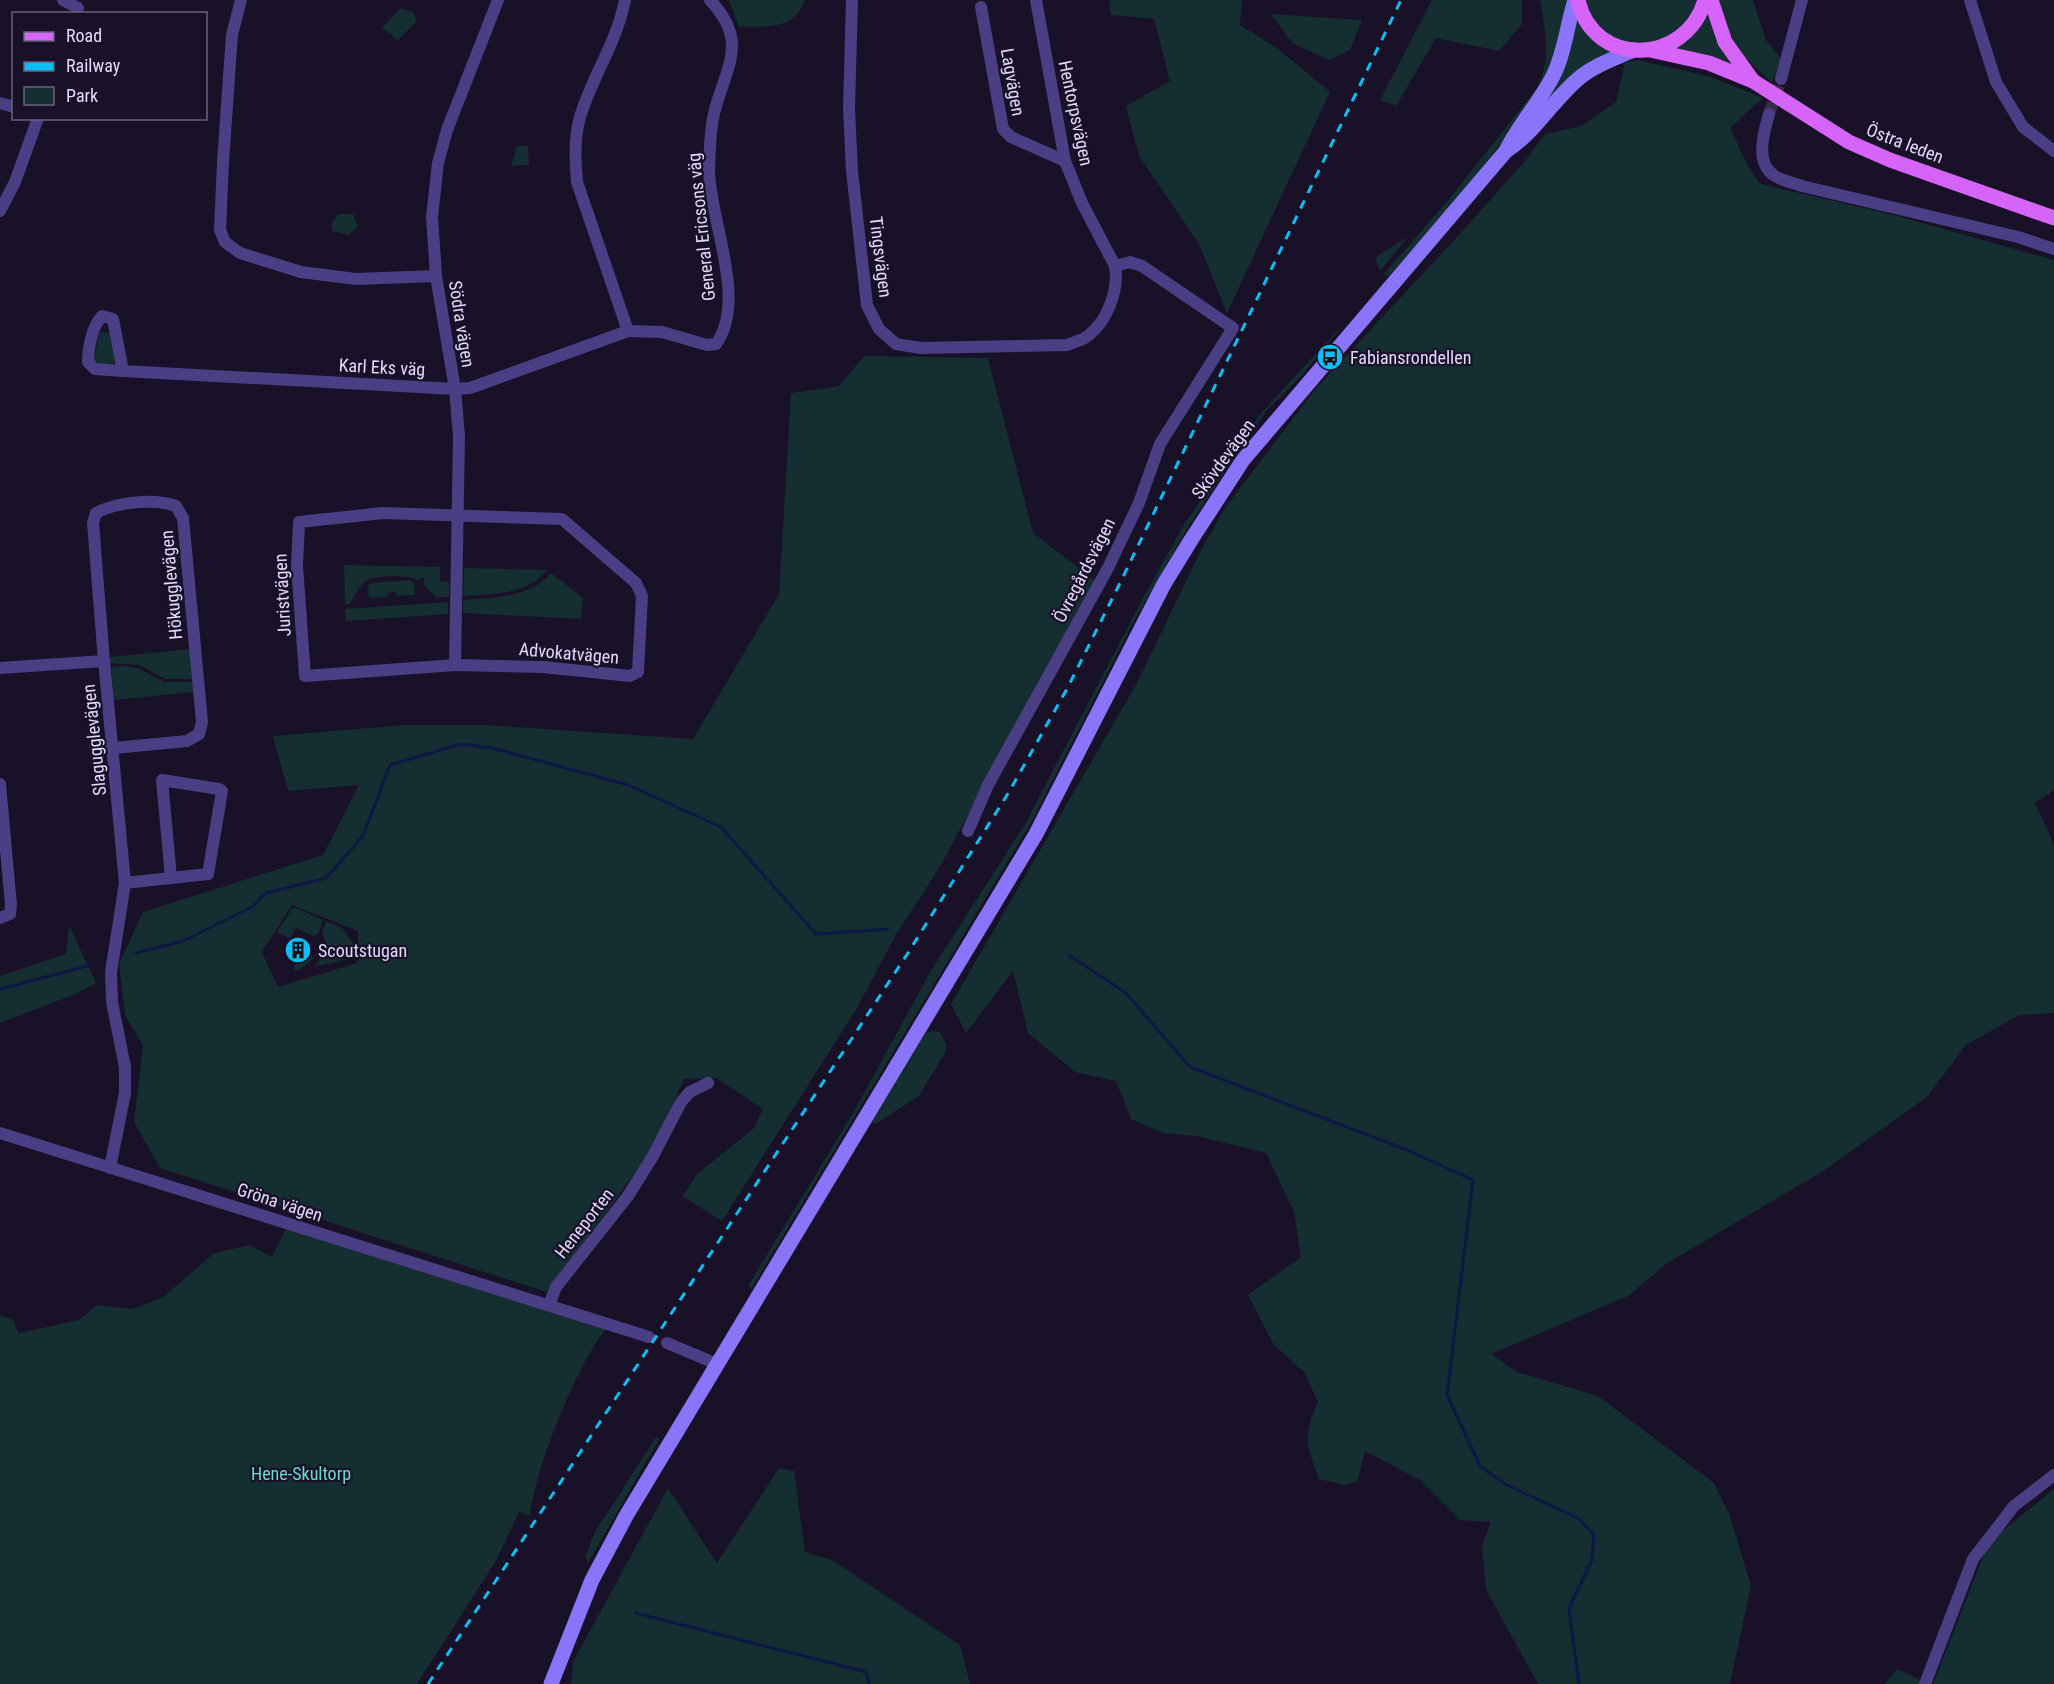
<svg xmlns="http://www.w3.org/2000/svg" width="2054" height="1684" viewBox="0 0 2054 1684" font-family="'Roboto Condensed',sans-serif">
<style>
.green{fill:#142e31;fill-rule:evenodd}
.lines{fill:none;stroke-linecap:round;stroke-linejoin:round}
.stream{stroke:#0d1944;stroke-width:3}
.minor-tunnel{stroke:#362f47;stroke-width:12;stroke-dasharray:12 6;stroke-linecap:butt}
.minor{stroke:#4a3e84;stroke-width:12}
.secondary{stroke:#8a74f9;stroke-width:15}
.primary{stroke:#d664f9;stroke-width:15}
.rail{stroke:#0dbef5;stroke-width:3;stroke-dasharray:9 8;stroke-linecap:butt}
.labels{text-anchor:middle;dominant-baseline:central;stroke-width:4.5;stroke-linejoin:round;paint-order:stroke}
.street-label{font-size:18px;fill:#e2d9fd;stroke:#181127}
.poi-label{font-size:18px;fill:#e2d9fd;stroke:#181127;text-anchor:start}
.park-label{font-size:18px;fill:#67dcce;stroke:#181127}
</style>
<rect width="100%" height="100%" fill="#181127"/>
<g class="green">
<path d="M 729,0 L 805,0 C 794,31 767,26 739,27 Z"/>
<path d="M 1109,0 L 1242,0 L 1240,25 L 1277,48 L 1330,92 L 1227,313 L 1199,244 L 1139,156 L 1126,106 L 1170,81 L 1154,19 L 1111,15 Z"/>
<path d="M 1432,0 L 1522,0 L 1522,24 L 1499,51 L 1436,38 L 1396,106 L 1380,100 Z"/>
<path d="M 1540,0 L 1567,0 C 1567,18 1557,60 1548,75 C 1509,144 1441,215 1389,276 L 1383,275 L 1450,198 L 1537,88 C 1552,58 1545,32 1540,0 Z"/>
<path d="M 1585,0 L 1701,0 L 1684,29 L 1648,45 L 1616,40 L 1596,25 Z"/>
<path d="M 1719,0 L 1753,0 L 1766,40 L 1781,59 L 1772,83 L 1733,46 Z"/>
<path d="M 401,8 L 414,13 L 416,22 L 398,40 L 382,28 Z"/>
<path d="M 1706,11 L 1736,67 L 1670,50 Z"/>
<path d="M 1271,14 L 1362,20 L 1350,50 L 1329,60 L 1292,43 Z"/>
<path d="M 1575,14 L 1619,50 L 1584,66 L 1522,129 Z"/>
<path d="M 1639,60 L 1711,77 L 1763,98 L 1730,128 C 1740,146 1747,170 1761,184 L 1894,215 L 2054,260 L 2054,790 L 2035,803 L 2054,844 L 2054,1013 L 2019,1015 L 1966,1045 L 1927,1097 L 1825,1170 L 1666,1264 L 1628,1296 L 1491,1354 L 1517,1372 L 1598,1396 L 1714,1483 L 1730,1516 L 1751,1586 L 1730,1684 L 1538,1684 L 1486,1590 L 1482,1546 L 1491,1522 L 1460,1520 L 1420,1480 L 1365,1451 L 1357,1482 L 1344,1485 L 1319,1479 C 1306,1444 1302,1437 1318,1402 L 1304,1372 L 1274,1345 L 1248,1295 L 1301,1257 L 1294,1212 L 1266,1153 L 1197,1136 L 1163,1133 L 1131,1119 L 1116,1081 L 1075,1072 L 1028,1033 L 1013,971 L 966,1033 L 951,1004 L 1137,683 L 1201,550 L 1227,505 L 1318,386 L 1457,237 L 1525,161 L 1545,134 L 1581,126 L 1616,102 L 1625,62 Z"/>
<path d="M 517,146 L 528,146 L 529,165 L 511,166 Z"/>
<path d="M 338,214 L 353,214 L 358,226 L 349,235 L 332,231 L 332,223 Z"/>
<path d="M 1408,237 L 1380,271 L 1376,261 L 1378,255 Z"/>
<path d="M 1349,318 L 1303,374 L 1266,411 L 1190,524 L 1134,621 L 1032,821 L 752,1288 L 748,1286 L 854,1111 L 932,969 L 1025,824 L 1144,596 L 1185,523 L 1261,413 Z"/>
<path d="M 102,332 L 110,333 L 116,361 C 110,366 99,365 94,359 L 99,334 Z"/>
<path d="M 864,356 L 988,358 L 1033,533 L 1096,581 L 938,870 L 897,933 L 857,1008 L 722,1221 L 682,1196 L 697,1174 L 753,1129 L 763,1109 L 716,1078 L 684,1079 L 650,1153 L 547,1292 L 160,1168 L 134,1122 L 143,1046 L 125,1015 L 119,964 L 143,912 L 323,855 L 359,785 L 288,791 L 273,736 L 404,725 L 485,725 L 693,739 L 779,594 L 791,393 L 839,386 ZM 292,905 L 358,931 L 357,963 L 278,987 L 262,952 Z"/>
<path d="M 344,565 L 440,567 L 440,581 L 449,582 L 449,597 L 436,597 L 424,585 L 424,577 L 418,580 C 410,575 375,575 367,580 C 360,584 354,598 350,604 L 345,604 Z"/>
<path d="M 464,568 L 547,570 C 528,595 492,594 463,596 Z"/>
<path d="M 551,573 L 583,598 L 581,619 L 463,613 L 463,600 C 494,597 530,598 551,573 Z"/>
<path d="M 409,580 L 414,583 L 415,595 L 396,596 L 395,592 L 388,593 L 387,597 L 369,598 L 368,586 L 371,583 Z"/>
<path d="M 448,602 L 448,614 L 346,621 L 345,609 Z"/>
<path d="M 190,649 L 193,679 L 165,679 L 139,665 L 110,663 L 110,657 Z"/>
<path d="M 125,666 L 138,668 L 164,682 L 193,682 L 194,692 L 114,700 L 111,667 Z"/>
<path d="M 293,907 L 323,920 L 318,934 L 313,936 L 296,928 L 290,939 L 277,932 Z"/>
<path d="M 326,921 L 342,928 L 356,948 L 341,961 L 314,967 C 324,955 329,947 322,933 Z"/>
<path d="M 69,925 L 96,983 L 78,993 L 0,1023 L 0,976 L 66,954 Z"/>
<path d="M 314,957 L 308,964 L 297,971 L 293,969 L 299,958 Z"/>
<path d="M 932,1031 L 940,1032 L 946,1044 L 946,1051 L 919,1096 L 875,1124 L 872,1122 L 925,1034 Z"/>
<path d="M 286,1229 L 606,1329 C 576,1366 535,1469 530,1516 L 519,1512 L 496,1561 L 417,1684 L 0,1684 L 0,1315 L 13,1320 L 19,1333 L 79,1320 L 97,1305 L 132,1309 L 162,1298 L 214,1253 L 250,1245 L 272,1257 Z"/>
<path d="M 656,1437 L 660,1438 L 588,1563 L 585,1557 L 595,1532 Z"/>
<path d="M 779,1468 L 794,1471 L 805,1552 L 832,1560 L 960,1645 L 970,1684 L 571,1684 L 573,1662 L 668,1488 L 717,1563 Z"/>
<path d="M 2054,1489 L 2054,1684 L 1933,1684 L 1985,1552 L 2000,1533 Z"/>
<path d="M 1898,1669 L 1929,1684 L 1884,1684 Z"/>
</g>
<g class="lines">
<g class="stream">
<path d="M 136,953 L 183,941 L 252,907 L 266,893 L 326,878 L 363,836 L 390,765 L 461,744 L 492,748 L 628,785 L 721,827 L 816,934 L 888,929"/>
<path d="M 1070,956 L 1126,993 L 1190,1067 L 1407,1150 L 1473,1180 L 1447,1395 L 1480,1466 L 1505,1484 L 1578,1518 L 1594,1535 L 1592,1560 L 1569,1608 L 1579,1684"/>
<path d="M 0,989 L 91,965"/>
<path d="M 636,1613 L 866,1672 L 869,1684"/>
</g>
<path class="minor-tunnel" d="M 1769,114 L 1781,79"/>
<g class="minor">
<path d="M 63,0 L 78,8"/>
<path d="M 241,0 L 232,35 L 223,162 L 220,230 L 225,242 L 240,253 L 301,272 L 356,279 L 436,276"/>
<path d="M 625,0 C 617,42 592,77 580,117 C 574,137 575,161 577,182 L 628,331 L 662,332 L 707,345 L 716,344 C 748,300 709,219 709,169 C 710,148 710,126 716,106 C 729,62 747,40 710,0"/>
<path d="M 852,0 L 849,109 L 852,171 L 867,305 L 879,329 L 896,344 L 921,348 L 1067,345 C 1074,342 1084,340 1089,335 C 1108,320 1119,289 1115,266"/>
<path d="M 1970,0 L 1996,82 L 2023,127 L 2054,151"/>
<path d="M 981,7 L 1003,129 L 1011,137 L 1065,161"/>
<path d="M 1781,79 L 1802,0"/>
<path d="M 0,103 L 14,107"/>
<path d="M 1769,114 C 1764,132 1754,163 1775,176 C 1783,181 1794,183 1802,186 L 2018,237 L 2054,249"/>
<path d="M 0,211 L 15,182 L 38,118"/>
<path d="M 123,371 L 95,369 L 88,362 C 88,347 92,327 102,316 L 113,319 L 123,371 L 455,389 L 470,388 L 628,331"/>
<path d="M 383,513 L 562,519 L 636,583 L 642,596 L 638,672 L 630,676 L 543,667 L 455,665 L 305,676 L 297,566 L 299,522 Z"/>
<path d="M 104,661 L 93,523 L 96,513 C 117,502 154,498 176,506 L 183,518 L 202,722 L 199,734 L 187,741 L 114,748"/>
<path d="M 455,665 L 459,436 L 455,389 L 436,276 L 432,217 L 438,163 L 447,130 L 498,0"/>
<path d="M 0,668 L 104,661 L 125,883 L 111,972 L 112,1002 L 125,1067 L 125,1093 L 110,1168"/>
<path d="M 0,784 L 11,905 L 10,914 L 0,918"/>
<path d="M 968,831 L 988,785 L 1108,568 L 1139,503 L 1160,444 L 1233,328 L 1142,266 L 1130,262 L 1115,266 L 1082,203 L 1065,161 L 1036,0"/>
<path d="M 125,883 L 208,874 L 222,791 L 219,789 L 162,780 L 171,878"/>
<path d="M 0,1133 L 649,1337"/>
<path d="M 549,1305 L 556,1287 L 628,1196 L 653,1156 L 681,1102 L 690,1092 L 708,1083"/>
<path d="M 667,1343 L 717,1364"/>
<path d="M 1925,1684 L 1973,1559 L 2014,1506 L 2054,1475"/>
</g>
<g class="secondary">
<path d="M 1506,151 C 1540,128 1554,97 1583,75 C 1599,63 1616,58 1634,50"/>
<path d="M 551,1684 L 592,1580 L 626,1516 L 1036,834 L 1164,584 L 1191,540 L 1243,460 L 1506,151 C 1519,124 1540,102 1553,76 C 1565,52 1567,25 1575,0"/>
</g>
<g class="primary">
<path d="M 1578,0 C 1593,68 1686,66 1705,0"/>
<path d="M 1711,0 L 1725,42 L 1753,81"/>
<path d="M 1650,50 L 1709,63 L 1753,81 L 1849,142 L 1890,160 L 2054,218"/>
</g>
<path class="rail" d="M 428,1684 L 906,956 L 1009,792 L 1068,687 L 1122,579 L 1401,0"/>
</g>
<defs>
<symbol id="bus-disc" viewBox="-11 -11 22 22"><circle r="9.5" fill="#0dbef5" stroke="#181127"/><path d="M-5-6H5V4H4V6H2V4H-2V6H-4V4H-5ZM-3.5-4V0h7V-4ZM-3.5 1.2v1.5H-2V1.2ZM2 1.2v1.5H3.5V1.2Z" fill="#111"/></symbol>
<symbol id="building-disc" viewBox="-11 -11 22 22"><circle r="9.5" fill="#0dbef5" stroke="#181127"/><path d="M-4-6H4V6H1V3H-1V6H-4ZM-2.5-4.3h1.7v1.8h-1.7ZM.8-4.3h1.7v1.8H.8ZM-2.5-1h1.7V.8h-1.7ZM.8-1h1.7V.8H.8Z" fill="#111"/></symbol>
</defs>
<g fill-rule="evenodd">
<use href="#bus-disc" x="1315" y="342" width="30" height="30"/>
<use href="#building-disc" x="283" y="935" width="30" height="30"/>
</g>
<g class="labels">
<g class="street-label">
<text transform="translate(1013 82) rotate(80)">Lagvägen</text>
<text transform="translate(1076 113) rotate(78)">Hentorpsvägen</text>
<text transform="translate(1905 143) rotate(21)">Östra leden</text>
<text transform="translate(701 227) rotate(-96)">General Ericsons väg</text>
<text transform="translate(881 257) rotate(83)">Tingsvägen</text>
<text transform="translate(462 324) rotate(81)">Södra vägen</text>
<text transform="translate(382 367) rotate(3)">Karl Eks väg</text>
<text transform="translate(1223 459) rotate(-54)">Skövdevägen</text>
<text transform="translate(1084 570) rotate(-63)">Övregårdsvägen</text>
<text transform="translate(171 585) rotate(-95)">Hökugglevägen</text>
<text transform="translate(282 595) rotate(-93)">Juristvägen</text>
<text transform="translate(569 653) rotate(5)">Advokatvägen</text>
<text transform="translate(94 740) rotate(-96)">Slagugglevägen</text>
<text transform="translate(280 1202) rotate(18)">Gröna vägen</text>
<text transform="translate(584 1223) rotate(-52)">Heneporten</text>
</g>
<g class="poi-label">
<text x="1350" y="357">Fabiansrondellen</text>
<text x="318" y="950">Scoutstugan</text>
</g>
<g class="park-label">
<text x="301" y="1473">Hene-Skultorp</text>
</g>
</g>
<rect x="12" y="12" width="195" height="108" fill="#181127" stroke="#69617d" stroke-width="1.5"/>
<rect x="24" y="32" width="30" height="9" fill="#d664f9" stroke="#69617d" stroke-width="1.5"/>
<text x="66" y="42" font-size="18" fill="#e2d9fd">Road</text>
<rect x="24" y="62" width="30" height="9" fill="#0dbef5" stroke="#69617d" stroke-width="1.5"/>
<text x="66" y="72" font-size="18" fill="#e2d9fd">Railway</text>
<rect x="24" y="87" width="30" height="18" fill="#142e31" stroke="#69617d" stroke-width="1.5"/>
<text x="66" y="102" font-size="18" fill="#e2d9fd">Park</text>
</svg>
